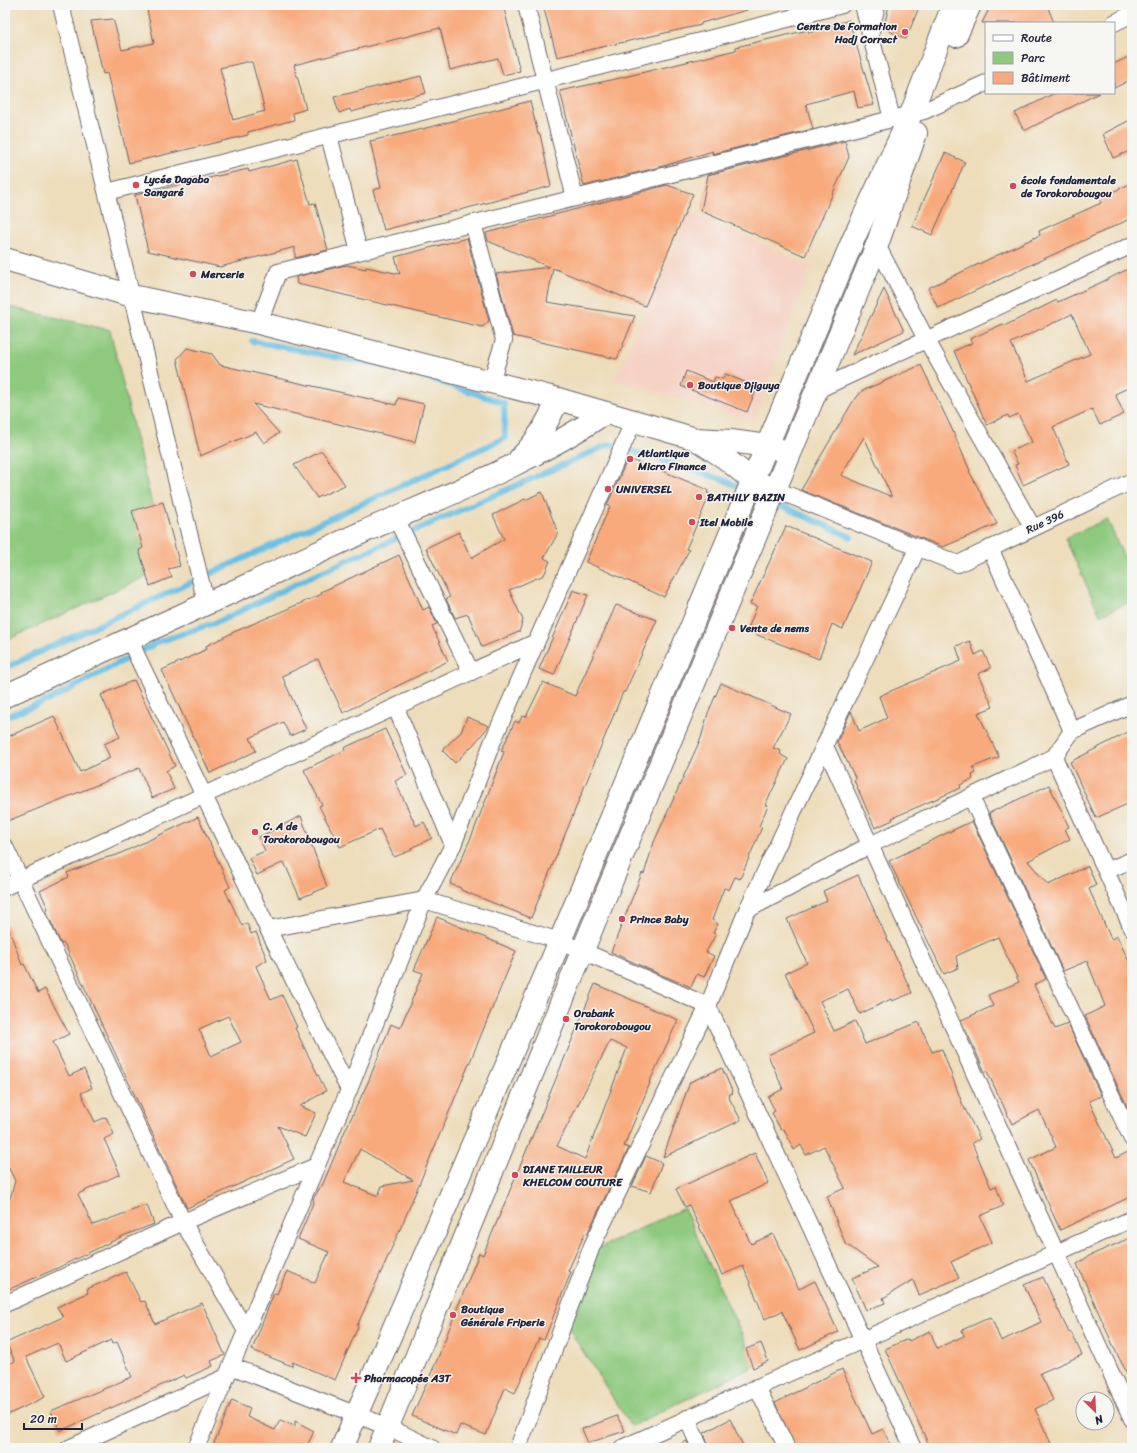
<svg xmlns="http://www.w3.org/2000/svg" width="1137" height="1453" viewBox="0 0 1137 1453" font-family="Sriracha,sans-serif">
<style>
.built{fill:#f6d2c5}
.green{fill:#8ec97e;stroke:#58765c}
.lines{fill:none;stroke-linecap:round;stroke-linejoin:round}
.stream{stroke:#66bfe4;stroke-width:6}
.building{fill:#f8aa7d;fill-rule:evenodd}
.minor-casing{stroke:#696368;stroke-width:18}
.secondary-casing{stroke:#696368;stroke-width:24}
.primary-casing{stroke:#696368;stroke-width:24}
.minor{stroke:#fff;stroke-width:16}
.secondary{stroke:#fff;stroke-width:22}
.primary{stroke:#fff;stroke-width:22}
.poi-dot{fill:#d1495b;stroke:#f6f6f2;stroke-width:1.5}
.labels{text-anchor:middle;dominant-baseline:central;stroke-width:3;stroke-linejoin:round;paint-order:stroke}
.poi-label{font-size:11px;font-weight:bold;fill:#22223b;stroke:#f6f6f2;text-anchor:start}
.street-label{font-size:11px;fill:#22223b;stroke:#f6f6f2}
</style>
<rect width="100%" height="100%" fill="#f6f6f2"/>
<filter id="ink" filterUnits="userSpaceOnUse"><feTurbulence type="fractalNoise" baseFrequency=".025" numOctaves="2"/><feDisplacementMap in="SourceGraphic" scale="8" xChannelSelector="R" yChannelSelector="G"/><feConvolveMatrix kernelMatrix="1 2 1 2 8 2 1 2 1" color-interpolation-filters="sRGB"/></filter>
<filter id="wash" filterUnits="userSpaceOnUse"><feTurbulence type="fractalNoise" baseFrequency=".012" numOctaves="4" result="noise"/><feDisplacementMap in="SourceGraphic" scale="16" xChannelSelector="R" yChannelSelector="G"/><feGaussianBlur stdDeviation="0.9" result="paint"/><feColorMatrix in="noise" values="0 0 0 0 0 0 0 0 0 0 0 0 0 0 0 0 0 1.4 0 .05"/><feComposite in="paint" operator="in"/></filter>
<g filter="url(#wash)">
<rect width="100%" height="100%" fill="#edddbb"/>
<path class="built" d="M 690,212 L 811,266 L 754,421 L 615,380 Z"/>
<g class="green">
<path d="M 5,306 L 110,330 L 167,567 L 5,641 Z"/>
<path d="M 1107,519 L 1132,575 L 1132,601 L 1100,615 L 1065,538 Z"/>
<path d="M 684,1208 L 756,1366 L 631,1426 L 566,1325 L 595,1250 Z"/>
</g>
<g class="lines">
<g class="stream">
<path d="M 252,341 L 398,369"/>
<path d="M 5,668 L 505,438 L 504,403 L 413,373"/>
<path d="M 5,717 L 49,700 L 158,642 L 220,621 L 321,572 L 610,444 L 724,480 L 851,537"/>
</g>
</g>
<g id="blocks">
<g class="building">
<path d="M 146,5 L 503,5 L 520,71 L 503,75 L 498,58 L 450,70 L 440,28 L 294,65 L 306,109 L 293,113 L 294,120 L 248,132 L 248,135 L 129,163 L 107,73 L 103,74 L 91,21 L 113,19 L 122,50 L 154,43 ZM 246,62 L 252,62 L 265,111 L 233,120 L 220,68 Z"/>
<path d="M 543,5 L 746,5 L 747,10 L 701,23 L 701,25 L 557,57 Z"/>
<path d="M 889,5 L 920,5 L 906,39 L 889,31 L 884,27 Z"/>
<path d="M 991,5 L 1047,5 L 1054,23 L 982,23 Z"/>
<path d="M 849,20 L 874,105 L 858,108 L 854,91 L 806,104 L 813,129 L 712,154 L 713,151 L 663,166 L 584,186 L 560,91 L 620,78 L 736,50 L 736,47 L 808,30 L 809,33 Z"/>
<path d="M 1132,55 L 1132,79 L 1114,88 L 1114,64 Z"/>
<path d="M 421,76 L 426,93 L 351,112 L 350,109 L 339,113 L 334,97 Z"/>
<path d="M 1055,93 L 1099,93 L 1024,131 L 1015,113 Z"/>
<path d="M 530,101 L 538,134 L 540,134 L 551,186 L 384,230 L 373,190 L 381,188 L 370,141 L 407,133 Z"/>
<path d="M 1132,119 L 1132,150 L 1113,158 L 1103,134 Z"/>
<path d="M 845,141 L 849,157 L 805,256 L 701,211 L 708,175 Z"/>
<path d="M 945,153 L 965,162 L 932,235 L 912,226 Z"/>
<path d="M 297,159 L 310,204 L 315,203 L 328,250 L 295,258 L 295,247 L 220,267 L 148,251 L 135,195 L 248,169 L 249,172 Z"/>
<path d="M 1132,183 L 1132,218 L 938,308 L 928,288 L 1040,235 L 1039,231 L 1101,203 L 1099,198 Z"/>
<path d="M 667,185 L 693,194 L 645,306 L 553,268 L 547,302 L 635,316 L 617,359 L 513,336 L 496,274 L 549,267 L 488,241 L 486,233 Z"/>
<path d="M 467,238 L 489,321 L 482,327 L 297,284 L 296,277 L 346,265 L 366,269 L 366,267 L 400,274 L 395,257 Z"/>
<path d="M 1132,267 L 1132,386 L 1115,394 L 1124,414 L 1100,425 L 1092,409 L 1053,427 L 1069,464 L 1023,485 L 1015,465 L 1018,464 L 1011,451 L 1032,442 L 1018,414 L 1009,418 L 1008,415 L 987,425 L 954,351 L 972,343 L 970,339 L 1003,324 L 1004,326 L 1057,300 L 1058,302 L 1100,283 ZM 1072,314 L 1090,354 L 1028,381 L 1011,343 Z"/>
<path d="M 884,289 L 904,331 L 852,355 Z"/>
<path d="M 187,348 L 212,354 L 220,365 L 396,405 L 398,398 L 424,404 L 415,442 L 253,404 L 279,433 L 264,443 L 256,432 L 200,456 L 177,359 Z"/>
<path d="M 921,365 L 951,427 L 970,471 L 969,471 L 997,524 L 943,547 L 801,490 L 852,403 L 862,391 ZM 864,437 L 892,497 L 841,475 Z"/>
<path d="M 686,371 L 713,382 L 715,377 L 723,379 L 725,374 L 757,387 L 747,412 L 681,386 Z"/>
<path d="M 322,451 L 345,485 L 317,498 L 294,465 Z"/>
<path d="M 628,458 L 647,467 L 648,465 L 708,490 L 707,493 L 710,494 L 686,549 L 689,550 L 664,597 L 586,562 L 610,506 L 607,505 Z"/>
<path d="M 542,492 L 558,533 L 544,558 L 550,561 L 544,575 L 509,590 L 523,620 L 519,632 L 482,647 L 468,614 L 455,618 L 446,599 L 450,597 L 426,548 L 459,532 L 471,558 L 504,539 L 493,515 L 525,499 L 525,500 Z"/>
<path d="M 163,502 L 180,566 L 168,569 L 172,577 L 150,586 L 139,550 L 143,548 L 132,511 Z"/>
<path d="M 786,526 L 872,562 L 843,629 L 832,624 L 819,659 L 747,631 L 757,606 L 750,604 Z"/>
<path d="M 399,555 L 423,610 L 429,607 L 437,624 L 432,626 L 448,661 L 343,713 L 318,659 L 282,676 L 306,729 L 290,736 L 283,722 L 250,738 L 256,751 L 210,773 L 162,670 L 207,649 L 206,646 L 234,632 L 322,594 L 321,592 Z"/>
<path d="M 573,590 L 588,595 L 554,675 L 539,669 Z"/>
<path d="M 616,605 L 657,620 L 625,692 L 623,692 L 531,918 L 461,890 L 461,888 L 450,884 L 473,833 L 504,752 L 501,751 L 515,721 L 519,723 L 522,716 L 526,717 L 543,682 L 575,696 Z"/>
<path d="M 970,641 L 975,655 L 983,651 L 991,668 L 978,674 L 993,707 L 978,713 L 999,757 L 973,767 L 976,773 L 972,775 L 973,779 L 960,785 L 961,788 L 892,818 L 893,820 L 875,828 L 854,780 L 856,779 L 837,742 L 851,711 L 859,731 L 887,718 L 879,696 L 961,661 L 956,646 Z"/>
<path d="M 134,680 L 175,766 L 166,771 L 174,789 L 152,798 L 139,768 L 5,822 L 5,738 L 54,716 L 80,772 L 110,758 L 104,744 L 120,737 L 101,695 Z"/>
<path d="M 721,683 L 791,714 L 773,748 L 781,751 L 780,754 L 788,759 L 765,805 L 768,806 L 759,826 L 762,827 L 740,879 L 735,877 L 729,890 L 724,888 L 712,920 L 718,924 L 713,933 L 716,934 L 706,952 L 714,956 L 704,977 L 697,974 L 691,987 L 659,974 L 611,952 L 642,873 L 644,874 L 654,842 L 701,738 L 708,713 Z"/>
<path d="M 467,717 L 489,726 L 474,744 L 455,763 L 442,750 L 461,732 Z"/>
<path d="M 385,729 L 407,775 L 395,781 L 416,826 L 424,822 L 432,838 L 411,848 L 412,850 L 394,857 L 380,829 L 340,847 L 319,806 L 322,805 L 304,770 L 345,750 L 344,748 Z"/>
<path d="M 1132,730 L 1132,802 L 1096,818 L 1070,762 Z"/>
<path d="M 1049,785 L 1069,827 L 1065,829 L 1070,839 L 1028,861 L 1048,885 L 1088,866 L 1096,885 L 1089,889 L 1111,939 L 1117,936 L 1132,968 L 1132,1117 L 1085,1016 L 1105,1006 L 1087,961 L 1063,971 L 989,813 Z"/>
<path d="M 301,816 L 327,887 L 300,898 L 284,862 L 257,875 L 249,858 L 265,851 L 259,837 Z"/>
<path d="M 198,817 L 230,887 L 225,890 L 242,926 L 247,923 L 251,934 L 256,932 L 267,960 L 256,966 L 271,1000 L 282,995 L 297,1027 L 295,1028 L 304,1047 L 326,1091 L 300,1106 L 316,1113 L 305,1137 L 278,1126 L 294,1159 L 187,1208 L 64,943 L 61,944 L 46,911 L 48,910 L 47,906 L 40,891 L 69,877 L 67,873 L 101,859 L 117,855 ZM 228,1016 L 241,1042 L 211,1056 L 199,1029 Z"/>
<path d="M 972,821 L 1046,979 L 1034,985 L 1055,1029 L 1068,1024 L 1101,1096 L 1089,1101 L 1116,1158 L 1132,1150 L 1132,1196 L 1060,1230 L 1029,1160 L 1056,1147 L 1039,1110 L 1012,1124 L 987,1071 L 985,1072 L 961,1020 L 993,1006 L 988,995 L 1019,982 L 998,937 L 956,956 L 958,968 L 944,974 L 889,861 Z"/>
<path d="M 858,875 L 912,993 L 892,1001 L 891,999 L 860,1014 L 848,989 L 820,1001 L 834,1031 L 855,1021 L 865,1044 L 919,1022 L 932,1052 L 942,1049 L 962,1103 L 980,1139 L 972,1143 L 991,1188 L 996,1186 L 1003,1206 L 980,1216 L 992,1242 L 951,1262 L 959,1278 L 919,1295 L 913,1280 L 883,1298 L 885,1303 L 866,1310 L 852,1278 L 878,1267 L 845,1243 L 827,1196 L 845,1188 L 824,1146 L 806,1155 L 801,1145 L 794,1150 L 784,1129 L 781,1130 L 772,1113 L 775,1111 L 768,1097 L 783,1089 L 768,1055 L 814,1033 L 785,973 L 807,963 L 787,919 L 827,901 L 823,891 Z"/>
<path d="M 437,917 L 516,951 L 405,1218 L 357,1326 L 358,1327 L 335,1380 L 293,1362 L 292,1366 L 252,1350 L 274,1293 L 277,1294 L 287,1271 L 315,1283 L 329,1252 L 298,1239 L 314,1201 L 313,1199 L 321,1186 L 322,1186 L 345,1131 L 369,1080 L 391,1024 L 400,1028 L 423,973 L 414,970 ZM 360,1149 L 413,1180 L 382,1186 L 378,1196 L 344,1182 Z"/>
<path d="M 5,924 L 7,924 L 22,965 L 24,964 L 38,993 L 45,989 L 69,1034 L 53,1042 L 69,1076 L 84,1069 L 92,1088 L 81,1093 L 95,1122 L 106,1117 L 114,1134 L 104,1139 L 120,1174 L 78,1194 L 93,1225 L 147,1205 L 154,1224 L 123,1236 L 53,1270 L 5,1291 L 5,1201 L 10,1199 L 15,1181 L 5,1160 Z"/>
<path d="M 595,984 L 678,1020 L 649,1083 L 650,1083 L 624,1146 L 629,1148 L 587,1234 L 585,1233 L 568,1271 L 571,1272 L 544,1340 L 539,1338 L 515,1393 L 505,1388 L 486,1435 L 460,1425 L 456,1435 L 412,1416 L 437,1360 L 479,1253 L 483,1255 L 506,1200 ZM 610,1041 L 627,1048 L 585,1159 L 557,1146 Z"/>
<path d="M 722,1068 L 733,1093 L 729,1095 L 730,1097 L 729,1098 L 741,1120 L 663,1157 L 690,1082 Z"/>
<path d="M 755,1153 L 768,1183 L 731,1201 L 751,1244 L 773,1234 L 799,1289 L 815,1281 L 838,1332 L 800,1350 L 782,1311 L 765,1319 L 743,1266 L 722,1275 L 689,1205 L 685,1207 L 676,1189 Z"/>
<path d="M 646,1156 L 662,1163 L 651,1192 L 632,1186 Z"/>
<path d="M 1132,1237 L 1132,1383 L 1116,1352 L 1077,1264 L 1089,1256 Z"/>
<path d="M 126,1272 L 141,1302 L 145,1301 L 155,1324 L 202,1303 L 225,1355 L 211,1361 L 213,1366 L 186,1378 L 184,1375 L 60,1431 L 51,1411 L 132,1377 L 117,1342 L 112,1344 L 111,1340 L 66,1361 L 58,1343 L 26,1357 L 45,1397 L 5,1416 L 5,1366 L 15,1361 L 6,1343 L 63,1317 L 57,1307 L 88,1293 L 87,1289 Z"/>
<path d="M 1043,1277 L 1069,1333 L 1071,1332 L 1082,1355 L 1040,1373 L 1053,1400 L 1035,1409 L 1053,1448 L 930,1448 L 885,1349 L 908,1339 L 909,1341 L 930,1331 L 937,1348 L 964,1336 L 962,1330 L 991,1317 L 1001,1341 L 1041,1322 L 1024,1285 Z"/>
<path d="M 761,1343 L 768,1361 L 753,1368 L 746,1349 Z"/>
<path d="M 842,1369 L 872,1434 L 883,1429 L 892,1448 L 796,1448 L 775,1403 Z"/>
<path d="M 232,1400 L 250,1408 L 247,1417 L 275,1430 L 280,1420 L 295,1426 L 295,1421 L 314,1431 L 306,1448 L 212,1448 Z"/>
<path d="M 617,1416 L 625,1431 L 588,1443 L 582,1429 Z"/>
<path d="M 730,1419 L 744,1448 L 709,1448 L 704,1433 Z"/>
<path d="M 687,1441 L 690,1448 L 673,1448 Z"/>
</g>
</g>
</g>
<g filter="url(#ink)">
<use href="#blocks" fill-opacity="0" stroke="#696368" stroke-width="1"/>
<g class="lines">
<defs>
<g id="minor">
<path d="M 61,5 L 206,603"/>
<path d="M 526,5 L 575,198"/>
<path d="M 863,5 L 892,119"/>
<path d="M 1114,23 L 1132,14"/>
<path d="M 871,31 L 877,5"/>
<path d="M 329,136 L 359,251"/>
<path d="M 107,192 L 842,5"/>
<path d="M 473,223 L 504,340 L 491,382"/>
<path d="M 877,245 L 926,339 L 1033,528"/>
<path d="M 259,323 L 278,272 L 924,111 L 986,83"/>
<path d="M 815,391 L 1132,245"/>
<path d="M 774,489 L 958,564 L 1132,481"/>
<path d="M 396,518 L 471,672"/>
<path d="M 990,548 L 1072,731"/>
<path d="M 130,638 L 136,654 L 268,929 L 349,1090"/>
<path d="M 396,708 L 453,845"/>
<path d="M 825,746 L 1132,1419"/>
<path d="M 1054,757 L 1132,928"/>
<path d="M 971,797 L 1132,1139"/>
<path d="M 5,847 L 183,1222 L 246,1331"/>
<path d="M 1106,871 L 1132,860"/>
<path d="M 5,887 L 536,642"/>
<path d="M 747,910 L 870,845 L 1054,757 L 1072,731 L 1132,704"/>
<path d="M 268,929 L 424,900 L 560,941 L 708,1006 L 913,1448"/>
<path d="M 5,1304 L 183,1222 L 316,1166"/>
<path d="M 231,1366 L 388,1427 L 432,1448"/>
<path d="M 757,1387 L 787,1448"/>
<path d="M 687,1418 L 700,1448"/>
<path d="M 69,1448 L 226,1377"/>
<path d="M 196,1448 L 349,1090 L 424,900 L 453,845 L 492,743 L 634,420"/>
<path d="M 518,1448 L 592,1246 L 708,1006 L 747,910 L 918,547"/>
<path d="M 622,1448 L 1132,1219"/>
</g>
<path id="secondary" d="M 5,259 L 132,296 L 259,323 L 558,399"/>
<g id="primary">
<path d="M 956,36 L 970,5"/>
<path d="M 697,440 L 725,458 L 753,481 L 766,486"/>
<path d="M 520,458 C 537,442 549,420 558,399 L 696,439 L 731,441 L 767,446 L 781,450"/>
<path d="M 5,696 C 124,641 243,586 363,532 C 445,496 531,463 605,413"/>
<path d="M 342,1448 L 560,941 L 853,240 L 911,114 L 953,5"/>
<path d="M 379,1448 L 582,952 L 877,245 L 916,133"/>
</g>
</defs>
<use href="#minor" class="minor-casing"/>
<use href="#secondary" class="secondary-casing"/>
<use href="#primary" class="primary-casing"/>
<use href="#minor" class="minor"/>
<use href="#secondary" class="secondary"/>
<use href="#primary" class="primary"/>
</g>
</g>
<g class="poi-dot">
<circle cx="905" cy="32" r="4"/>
<circle cx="136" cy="185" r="4"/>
<circle cx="1013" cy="186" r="4"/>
<circle cx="193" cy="274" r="4"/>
<circle cx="690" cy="385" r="4"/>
<circle cx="630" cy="459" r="4"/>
<circle cx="608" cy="489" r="4"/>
<circle cx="699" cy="497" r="4"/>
<circle cx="692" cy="522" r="4"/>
<circle cx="732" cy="628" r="4"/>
<circle cx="255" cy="832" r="4"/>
<circle cx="622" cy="919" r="4"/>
<circle cx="566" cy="1019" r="4"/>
<circle cx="515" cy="1175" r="4"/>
<circle cx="453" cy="1315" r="4"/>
<path d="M354 1372h4v4h4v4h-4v4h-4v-4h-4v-4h4z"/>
</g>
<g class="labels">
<g class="poi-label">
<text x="897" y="26" text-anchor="end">Centre De Formation<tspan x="897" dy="13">Hadj Correct</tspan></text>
<text x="144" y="179">Lycée Dagaba<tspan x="144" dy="13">Sangaré</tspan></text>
<text x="1021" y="180">école fondamentale<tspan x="1021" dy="13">de Torokorobougou</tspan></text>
<text x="201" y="274">Mercerie</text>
<text x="698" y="385">Boutique Djiguya</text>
<text x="638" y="453">Atlantique<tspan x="638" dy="13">Micro Finance</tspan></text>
<text x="616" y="489">UNIVERSEL</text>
<text x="707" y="497">BATHILY BAZIN</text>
<text x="700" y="522">Itel Mobile</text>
<text x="740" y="628">Vente de nems</text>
<text x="263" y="826">C. A de<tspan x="263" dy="13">Torokorobougou</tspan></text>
<text x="630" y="919">Prince Baby</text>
<text x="574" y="1013">Orabank<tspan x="574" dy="13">Torokorobougou</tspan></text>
<text x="523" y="1169">DIANE TAILLEUR<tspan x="523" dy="13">KHELCOM COUTURE</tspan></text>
<text x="461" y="1309">Boutique<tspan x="461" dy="13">Générale Friperie</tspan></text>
<text x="364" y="1378">Pharmacopée A3T</text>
</g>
<g class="street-label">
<text transform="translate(1045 522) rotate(-25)">Rue 396</text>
</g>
</g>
<rect width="1137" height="1453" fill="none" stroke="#f6f6f2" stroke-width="20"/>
<rect x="985" y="22" width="130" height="72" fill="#f6f6f2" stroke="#a1a1a9"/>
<rect x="993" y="35" width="20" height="6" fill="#ffffff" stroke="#a1a1a9"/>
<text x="1021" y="42" font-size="12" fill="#22223b">Route</text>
<rect x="993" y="52" width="20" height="12" fill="#8ec97e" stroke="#a1a1a9"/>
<text x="1021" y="62" font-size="12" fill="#22223b">Parc</text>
<rect x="993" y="72" width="20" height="12" fill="#f8aa7d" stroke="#a1a1a9"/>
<text x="1021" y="82" font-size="12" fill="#22223b">Bâtiment</text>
<g transform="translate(1095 1411) rotate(156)"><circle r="19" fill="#f6f6f2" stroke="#a1a1a9"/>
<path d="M0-3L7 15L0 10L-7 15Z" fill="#d1495b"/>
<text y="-6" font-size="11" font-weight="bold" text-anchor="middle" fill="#22223b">N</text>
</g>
<path d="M24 1423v6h58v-6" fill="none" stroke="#22223b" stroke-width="2"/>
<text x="30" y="1423" font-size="12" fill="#22223b" stroke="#f6f6f2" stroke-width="3" paint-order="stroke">20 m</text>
</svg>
